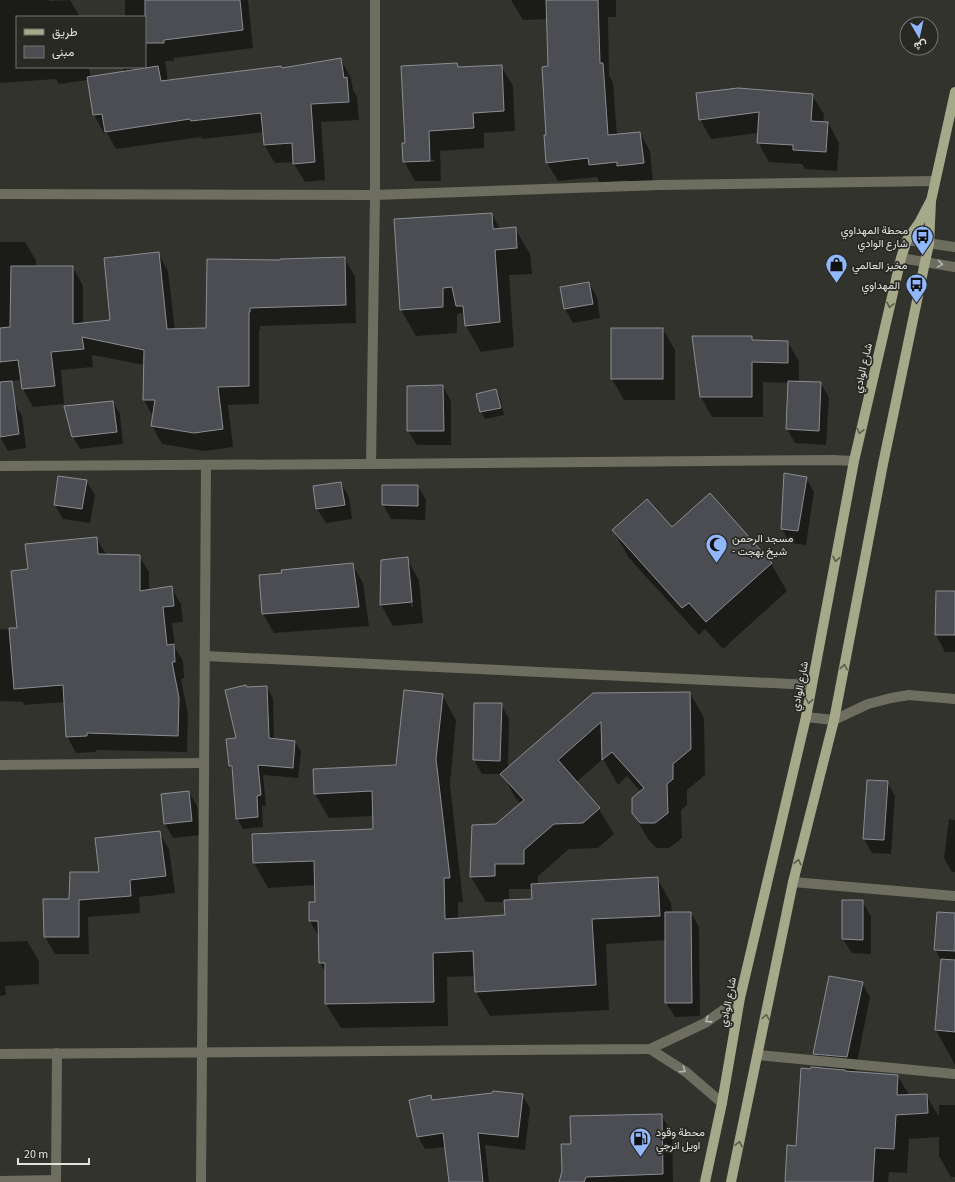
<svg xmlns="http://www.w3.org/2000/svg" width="955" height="1182" viewBox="0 0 955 1182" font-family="'Source Sans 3',Vazirmatn,sans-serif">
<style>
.shadow{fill:#0007;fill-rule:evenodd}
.building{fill:#4b4d52;stroke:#8a8d92}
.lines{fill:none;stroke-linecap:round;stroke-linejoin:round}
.minor{stroke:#6d6e5f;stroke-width:10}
.major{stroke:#a6a989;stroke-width:10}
.oneway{stroke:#b8b9b2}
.oneway2{stroke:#5b5c4c}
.labels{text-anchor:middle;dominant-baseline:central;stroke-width:3.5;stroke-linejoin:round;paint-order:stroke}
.poi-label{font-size:11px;fill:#e1e1de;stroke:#292924;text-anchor:start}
.street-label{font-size:11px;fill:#e1e1de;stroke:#292924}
</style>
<rect width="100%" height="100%" fill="#33332e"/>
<g class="shadow">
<path d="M 0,0 L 49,0 L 50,1 L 70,0 L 80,17 L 17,17 L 17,67 L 89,67 L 91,78 L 123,73 L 123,67 L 145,67 L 145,17 L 125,17 L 125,0 L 248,0 L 253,48 L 174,58 L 174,61 L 165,61 L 168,81 L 282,69 L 341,60 L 351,78 L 353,90 L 357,97 L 359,120 L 321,122 L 325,180 L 305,182 L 294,164 L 294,162 L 275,163 L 264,145 L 264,132 L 202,139 L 201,137 L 116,149 L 107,133 L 104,133 L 94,115 L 88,80 L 59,84 L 56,79 L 0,83 Z"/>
<path d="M 512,0 L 616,0 L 616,17 L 608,17 L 609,76 L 613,82 L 617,135 L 640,133 L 650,151 L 653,181 L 629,184 L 627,180 L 600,183 L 597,177 L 558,181 L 547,163 L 549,67 L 548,19 L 523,20 L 512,2 Z"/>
<path d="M 457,64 L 459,68 L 501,66 L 513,86 L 515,131 L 484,133 L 484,148 L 440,151 L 441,181 L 415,181 L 404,161 L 406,144 ZM 416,160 L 435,160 L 435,162 L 416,162 Z"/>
<path d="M 812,95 L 824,114 L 823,123 L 828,123 L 839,143 L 837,171 L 805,169 L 802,164 L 769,162 L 758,142 L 758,133 L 711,139 L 700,119 Z"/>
<path d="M 492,214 L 500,229 L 515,228 L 530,254 L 532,274 L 509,275 L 514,347 L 481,352 L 466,326 L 465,320 L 462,313 L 457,314 L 457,333 L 416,336 L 401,310 L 395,220 Z"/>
<path d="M 0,242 L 25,242 L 36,260 L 36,267 L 73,267 L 83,286 L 83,324 L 112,321 L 158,253 L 168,271 L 175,330 L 207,329 L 281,261 L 344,258 L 355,276 L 356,323 L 260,326 L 260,330 L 259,330 L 259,404 L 228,405 L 233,447 L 205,451 L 162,444 L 152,426 L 153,417 L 144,400 L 145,365 L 92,355 L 93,367 L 61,370 L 64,404 L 33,407 L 23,389 L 22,380 L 0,382 Z"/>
<path d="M 589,283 L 597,297 L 600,318 L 573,323 L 565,309 L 561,288 Z"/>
<path d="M 663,329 L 675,350 L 675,400 L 624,400 L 612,379 Z"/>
<path d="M 751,337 L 753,341 L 788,342 L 799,362 L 799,382 L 821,383 L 829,398 L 826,445 L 795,443 L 787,429 L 789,383 L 763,382 L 763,417 L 712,417 L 701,397 Z"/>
<path d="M 443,386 L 451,401 L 451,445 L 417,445 L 408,431 Z"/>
<path d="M 496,390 L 500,397 L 504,415 L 485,419 L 481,412 L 477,395 Z"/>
<path d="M 14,402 L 22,416 L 26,448 L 8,451 L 0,437 L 0,404 Z"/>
<path d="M 113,402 L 120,414 L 123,444 L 80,449 L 73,437 Z"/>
<path d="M 806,478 L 814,492 L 806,545 L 790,543 L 782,529 Z"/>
<path d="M 86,481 L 95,495 L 90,523 L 63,519 L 55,505 Z"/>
<path d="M 341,483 L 349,497 L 352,519 L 326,523 L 317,509 Z"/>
<path d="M 418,486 L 426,500 L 425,520 L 391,519 L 383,504 Z"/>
<path d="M 710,495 L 771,564 L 787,591 L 723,649 L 705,629 L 699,635 L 629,558 L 613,530 L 672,529 Z"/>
<path d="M 96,538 L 106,554 L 139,556 L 149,572 L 149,590 L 171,587 L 181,604 L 183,622 L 172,623 L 175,648 L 183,661 L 184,678 L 181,679 L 188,715 L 187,752 L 96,750 L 96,752 L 76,753 L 67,736 L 65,702 L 24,705 L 23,702 L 0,701 L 0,629 L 18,630 L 29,574 Z"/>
<path d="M 407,559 L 419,580 L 423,623 L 393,626 L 381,605 L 382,561 ZM 409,579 L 411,579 L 413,607 L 411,607 Z"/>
<path d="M 352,564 L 363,583 L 369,626 L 274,633 L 263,614 L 261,576 Z"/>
<path d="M 955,592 L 955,652 L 945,652 L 936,635 Z"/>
<path d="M 267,687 L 273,698 L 274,740 L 295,741 L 301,752 L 298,778 L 263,775 L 266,806 L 262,806 L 263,827 L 243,829 L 237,818 L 233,772 L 230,766 L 237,739 L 247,688 Z"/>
<path d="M 690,693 L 704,718 L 705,775 L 687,790 L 687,805 L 681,810 L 682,838 L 669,848 L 656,848 L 648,839 L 633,813 L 641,792 L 627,776 L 618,785 L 603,759 L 576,782 L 599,809 L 614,834 L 598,848 L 569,849 L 538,876 L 538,884 L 657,878 L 671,903 L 672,913 L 691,913 L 699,927 L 700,1016 L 675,1017 L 666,1003 L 666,940 L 606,944 L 609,1010 L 490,1016 L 476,992 L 475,976 L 447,977 L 448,1026 L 341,1028 L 326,1004 L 326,973 L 320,963 L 319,937 L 310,921 L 316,903 L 316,885 L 268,888 L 254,863 L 253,835 L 375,830 L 374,816 L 329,818 L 315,794 L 397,765 L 442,695 L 456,720 L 450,784 L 463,902 L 458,902 L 458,919 L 506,916 L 505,902 L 486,902 L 471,877 L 496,825 L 521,804 L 516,799 L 502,774 L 482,774 L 474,760 L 501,704 L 509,719 L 508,768 L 593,694 ZM 509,889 L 533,889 L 533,900 L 509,901 Z"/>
<path d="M 887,782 L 895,796 L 891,854 L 872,853 L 864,839 Z"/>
<path d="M 189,792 L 197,806 L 200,835 L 173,838 L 165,824 L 162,795 Z"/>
<path d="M 949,819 L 955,820 L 955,872 L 952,872 L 944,858 Z"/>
<path d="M 159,832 L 169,849 L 175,893 L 139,897 L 140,913 L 88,917 L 89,954 L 55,954 L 45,937 L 70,900 L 100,873 Z"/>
<path d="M 862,901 L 871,916 L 871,954 L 852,953 L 843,939 Z"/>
<path d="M 955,914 L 955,1065 L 936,1030 L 942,962 L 935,949 Z"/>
<path d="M 27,941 L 39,961 L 39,984 L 5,986 L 6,995 L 0,996 L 0,942 Z"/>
<path d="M 862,983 L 870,997 L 855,1073 L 898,1076 L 909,1095 L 926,1095 L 939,1117 L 939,1105 L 955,1105 L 955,1177 L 951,1177 L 939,1156 L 939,1137 L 909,1139 L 907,1173 L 889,1172 L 888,1182 L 786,1182 L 823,1069 L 814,1054 Z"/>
<path d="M 493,1094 L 522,1095 L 530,1108 L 525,1150 L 485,1145 L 489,1182 L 450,1182 L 446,1147 L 425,1149 L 418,1137 L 430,1096 L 433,1101 Z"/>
<path d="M 661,1115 L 672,1133 L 673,1182 L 560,1182 L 572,1145 Z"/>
</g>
<g class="building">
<path d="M 145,0 L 240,0 L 243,30 L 164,40 L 164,43 L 145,43 Z"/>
<path d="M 546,0 L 598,0 L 600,63 L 603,63 L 608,135 L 640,132 L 644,163 L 617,166 L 617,162 L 589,165 L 588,158 L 546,163 L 544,135 L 546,135 L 542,67 L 548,66 Z"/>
<path d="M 341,58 L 344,78 L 347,77 L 349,102 L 311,104 L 315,162 L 293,164 L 292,143 L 264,145 L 261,113 L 191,121 L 190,119 L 105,132 L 102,114 L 93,115 L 87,77 L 158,66 L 161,81 L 281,66 L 282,68 Z"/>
<path d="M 457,63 L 458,67 L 502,65 L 504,111 L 473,113 L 474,128 L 429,131 L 430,161 L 403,162 L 402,143 L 405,143 L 401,66 Z"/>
<path d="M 738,88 L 813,94 L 811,121 L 828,122 L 826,152 L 793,150 L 793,145 L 757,143 L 759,112 L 699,120 L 696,93 Z"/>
<path d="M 492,213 L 493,229 L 516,227 L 517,248 L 495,250 L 500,322 L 465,326 L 463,306 L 456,306 L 452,287 L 443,288 L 443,307 L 400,310 L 394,219 Z"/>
<path d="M 159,252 L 167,329 L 206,328 L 207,259 L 280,260 L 280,259 L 345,257 L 346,305 L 250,308 L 250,312 L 249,312 L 249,386 L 218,387 L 223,429 L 194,433 L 151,426 L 155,400 L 143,400 L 144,350 L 82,337 L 84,349 L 51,352 L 55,386 L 22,389 L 18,360 L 0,362 L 0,328 L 10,327 L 11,266 L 73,266 L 73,324 L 110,320 L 104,258 Z"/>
<path d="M 589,282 L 593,304 L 564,309 L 560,287 Z"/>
<rect x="611" y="328" width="52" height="51"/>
<path d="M 692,336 L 752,336 L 752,340 L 788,341 L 788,363 L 752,362 L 752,397 L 700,397 Z"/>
<path d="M 12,381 L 19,434 L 0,437 L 0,382 Z"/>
<path d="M 788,381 L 821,382 L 819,431 L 786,429 Z"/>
<path d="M 443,385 L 444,431 L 407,431 L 407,386 Z"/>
<path d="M 496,389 L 501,408 L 480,412 L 476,394 Z"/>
<path d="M 113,401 L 117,432 L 72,437 L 64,406 Z"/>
<path d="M 784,473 L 807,477 L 798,531 L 781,529 Z"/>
<path d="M 58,476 L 87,480 L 82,509 L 54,505 Z"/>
<path d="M 341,482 L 345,505 L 316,509 L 313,486 Z"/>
<path d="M 382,485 L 418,485 L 418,506 L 382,505 Z"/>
<path d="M 710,493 L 772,563 L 706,622 L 689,603 L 682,608 L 612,530 L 647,499 L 672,527 Z"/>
<path d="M 97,537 L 98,554 L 140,555 L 140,591 L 172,586 L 174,606 L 163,607 L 167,645 L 174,644 L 175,662 L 172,662 L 179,698 L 178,736 L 87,733 L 87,736 L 66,737 L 63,685 L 14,689 L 9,628 L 17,628 L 11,571 L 28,569 L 25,544 Z"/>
<path d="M 408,557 L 412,602 L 380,605 L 381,560 Z"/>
<path d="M 353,563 L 359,607 L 262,614 L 259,575 L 282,573 L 281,570 Z"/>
<path d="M 936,591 L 955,591 L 955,635 L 935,635 Z"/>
<path d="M 246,685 L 247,687 L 267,686 L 269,738 L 295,741 L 293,768 L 258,765 L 261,795 L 257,796 L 258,817 L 236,819 L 232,766 L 229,766 L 226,739 L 236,738 L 225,690 Z"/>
<path d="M 404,690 L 443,694 L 436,759 L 450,878 L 444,878 L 445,919 L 505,915 L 504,900 L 532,899 L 531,884 L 658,877 L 660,916 L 592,919 L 596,985 L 475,992 L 473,951 L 433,953 L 434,1002 L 325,1004 L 325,963 L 319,963 L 318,921 L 309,921 L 309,902 L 315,902 L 314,861 L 253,863 L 252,834 L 373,829 L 372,791 L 314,794 L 313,769 L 396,765 Z"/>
<path d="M 690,692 L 691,749 L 673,764 L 673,779 L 667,784 L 668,813 L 655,823 L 640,823 L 632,813 L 632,798 L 644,788 L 612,752 L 602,760 L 601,722 L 558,760 L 600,808 L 583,823 L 554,824 L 524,850 L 524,864 L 495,864 L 495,876 L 470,877 L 472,825 L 496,824 L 524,800 L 500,774 L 593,693 Z"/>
<path d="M 474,703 L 502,703 L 500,761 L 473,760 Z"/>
<path d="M 867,780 L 888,781 L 884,840 L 863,839 Z"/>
<path d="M 189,791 L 192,821 L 164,824 L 161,794 Z"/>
<path d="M 160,831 L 166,876 L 130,880 L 131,896 L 79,900 L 79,937 L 44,937 L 43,899 L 69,899 L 70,872 L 99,872 L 95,838 Z"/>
<path d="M 842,900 L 863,900 L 863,940 L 842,939 Z"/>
<path d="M 665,912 L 691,912 L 692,1003 L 665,1003 Z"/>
<path d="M 937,912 L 955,913 L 955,951 L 934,950 Z"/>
<path d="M 941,959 L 955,960 L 955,1032 L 935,1030 Z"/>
<path d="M 829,976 L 863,982 L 847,1057 L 813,1054 Z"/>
<path d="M 811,1067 L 845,1070 L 845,1071 L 898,1075 L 897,1095 L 927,1094 L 928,1113 L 896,1115 L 894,1149 L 875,1148 L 873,1182 L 785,1182 L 787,1145 L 796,1146 L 801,1068 L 810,1069 Z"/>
<path d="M 493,1091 L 523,1094 L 518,1137 L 478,1133 L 483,1182 L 449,1182 L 443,1133 L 417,1137 L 409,1100 L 431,1095 L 432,1100 L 492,1093 Z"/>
<path d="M 662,1114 L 663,1174 L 586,1177 L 584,1182 L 559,1182 L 562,1171 L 561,1144 L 571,1144 L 570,1116 Z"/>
</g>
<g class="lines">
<g class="minor">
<path d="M 0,194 L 375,195 L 661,185 L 935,181"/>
<path d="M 907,240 L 955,247"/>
<path d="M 901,258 L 955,267"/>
<path d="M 371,464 L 375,195 L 375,0"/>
<path d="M 0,466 L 371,464 L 833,460 L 854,461"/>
<path d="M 206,656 L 812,685"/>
<path d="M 806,717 L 834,720 L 868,704 L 891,698 L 909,695 L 955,699"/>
<path d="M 0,765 L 204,763"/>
<path d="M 793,882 L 955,896"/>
<path d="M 650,1049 L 686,1072 L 722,1103"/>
<path d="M 0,1054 L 650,1049 L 705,1023 L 740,998"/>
<path d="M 758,1055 L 955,1074"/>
<path d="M 0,1181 L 56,1180"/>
<path d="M 56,1182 L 57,1053"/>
<path d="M 201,1182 C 202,943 206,704 206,465"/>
</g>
<g class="major">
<path d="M 705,1182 L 722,1103 L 740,998 L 806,717 L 854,461 L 901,258 L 907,240 L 919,223 L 930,202"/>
<path d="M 731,1182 L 793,882 L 834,720 L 883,464 L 925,262 L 929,244 L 931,201 L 955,92"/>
</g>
</g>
<defs><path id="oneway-chevron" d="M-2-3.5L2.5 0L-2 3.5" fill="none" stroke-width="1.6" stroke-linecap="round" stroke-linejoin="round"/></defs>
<g class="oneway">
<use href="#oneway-chevron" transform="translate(940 264) rotate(9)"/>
<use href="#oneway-chevron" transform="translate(708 1020) rotate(147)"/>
<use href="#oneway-chevron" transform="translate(683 1070) rotate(34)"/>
</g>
<g class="oneway2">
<use href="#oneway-chevron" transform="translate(890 305) rotate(103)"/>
<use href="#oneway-chevron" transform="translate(860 431) rotate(103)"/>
<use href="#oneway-chevron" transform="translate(836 559) rotate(100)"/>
<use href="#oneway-chevron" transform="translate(844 667) rotate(-79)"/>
<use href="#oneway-chevron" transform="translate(809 701) rotate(101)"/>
<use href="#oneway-chevron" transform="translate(798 862) rotate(-76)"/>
<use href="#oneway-chevron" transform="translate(766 1017) rotate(-79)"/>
<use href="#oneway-chevron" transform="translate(739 1144) rotate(-78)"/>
</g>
<defs>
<symbol id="bus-pin" viewBox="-11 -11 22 30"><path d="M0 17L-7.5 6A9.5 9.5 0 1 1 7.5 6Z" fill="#91b8fd" stroke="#292924"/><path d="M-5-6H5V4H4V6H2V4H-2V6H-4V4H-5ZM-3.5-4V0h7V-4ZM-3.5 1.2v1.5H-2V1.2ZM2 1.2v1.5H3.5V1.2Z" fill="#111"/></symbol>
<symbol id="shop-pin" viewBox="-11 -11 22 30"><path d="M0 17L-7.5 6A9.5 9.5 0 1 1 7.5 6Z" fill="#91b8fd" stroke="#292924"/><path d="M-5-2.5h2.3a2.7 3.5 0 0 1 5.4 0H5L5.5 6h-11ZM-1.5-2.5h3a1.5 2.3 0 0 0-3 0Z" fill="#111"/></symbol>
<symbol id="mosque-pin" viewBox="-11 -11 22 30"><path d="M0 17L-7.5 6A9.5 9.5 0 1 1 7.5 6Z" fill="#91b8fd" stroke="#292924"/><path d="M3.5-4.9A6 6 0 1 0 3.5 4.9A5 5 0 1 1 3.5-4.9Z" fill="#111"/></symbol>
<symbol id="fuel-pin" viewBox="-11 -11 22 30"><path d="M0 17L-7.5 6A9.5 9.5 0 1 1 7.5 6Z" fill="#91b8fd" stroke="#292924"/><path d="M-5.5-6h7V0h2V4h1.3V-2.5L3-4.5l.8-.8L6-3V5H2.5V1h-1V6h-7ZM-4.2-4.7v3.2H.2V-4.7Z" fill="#111"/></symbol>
</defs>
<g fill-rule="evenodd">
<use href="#bus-pin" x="910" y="224" width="25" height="34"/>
<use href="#shop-pin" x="824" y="252" width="25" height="34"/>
<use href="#bus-pin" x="904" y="272" width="25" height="34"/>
<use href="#mosque-pin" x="704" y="532" width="25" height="34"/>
<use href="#fuel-pin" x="628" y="1126" width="25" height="34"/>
</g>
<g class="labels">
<g class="poi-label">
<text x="908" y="230" text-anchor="end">محطة المهداوي<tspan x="908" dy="13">شارع الوادي</tspan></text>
<text x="852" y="265">مخبز العالمي</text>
<text x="900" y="285" text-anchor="end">المهداوي</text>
<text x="732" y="538">مسجد الرحمن<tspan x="732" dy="13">- شيخ بهجت</tspan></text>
<text x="656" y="1132">محطة وقود<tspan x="656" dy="13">اويل انرجي</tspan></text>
</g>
<g class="street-label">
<text transform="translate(863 368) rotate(-77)">شارع الوادي</text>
<text transform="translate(800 686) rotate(-79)">شارع الوادي</text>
<text transform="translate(728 1002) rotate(-79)">شارع الوادي</text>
</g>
</g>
<rect x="16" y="16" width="130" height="52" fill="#292924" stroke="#73736e"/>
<rect x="24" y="29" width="20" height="6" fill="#a6a989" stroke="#73736e"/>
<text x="52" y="36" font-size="12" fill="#e1e1de">طريق</text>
<rect x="24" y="46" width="20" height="12" fill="#4b4d52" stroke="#73736e"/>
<text x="52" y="56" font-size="12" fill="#e1e1de">مبنى</text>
<g transform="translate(919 36) rotate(171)"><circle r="19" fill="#292924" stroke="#73736e"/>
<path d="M0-3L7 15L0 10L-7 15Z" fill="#91b8fd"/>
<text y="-6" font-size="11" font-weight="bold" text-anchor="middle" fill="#e1e1de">ش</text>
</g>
<path d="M18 1158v6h71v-6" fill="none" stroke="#e1e1de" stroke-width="2"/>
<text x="24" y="1158" font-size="12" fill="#e1e1de" stroke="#292924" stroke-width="3" paint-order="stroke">20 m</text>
</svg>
